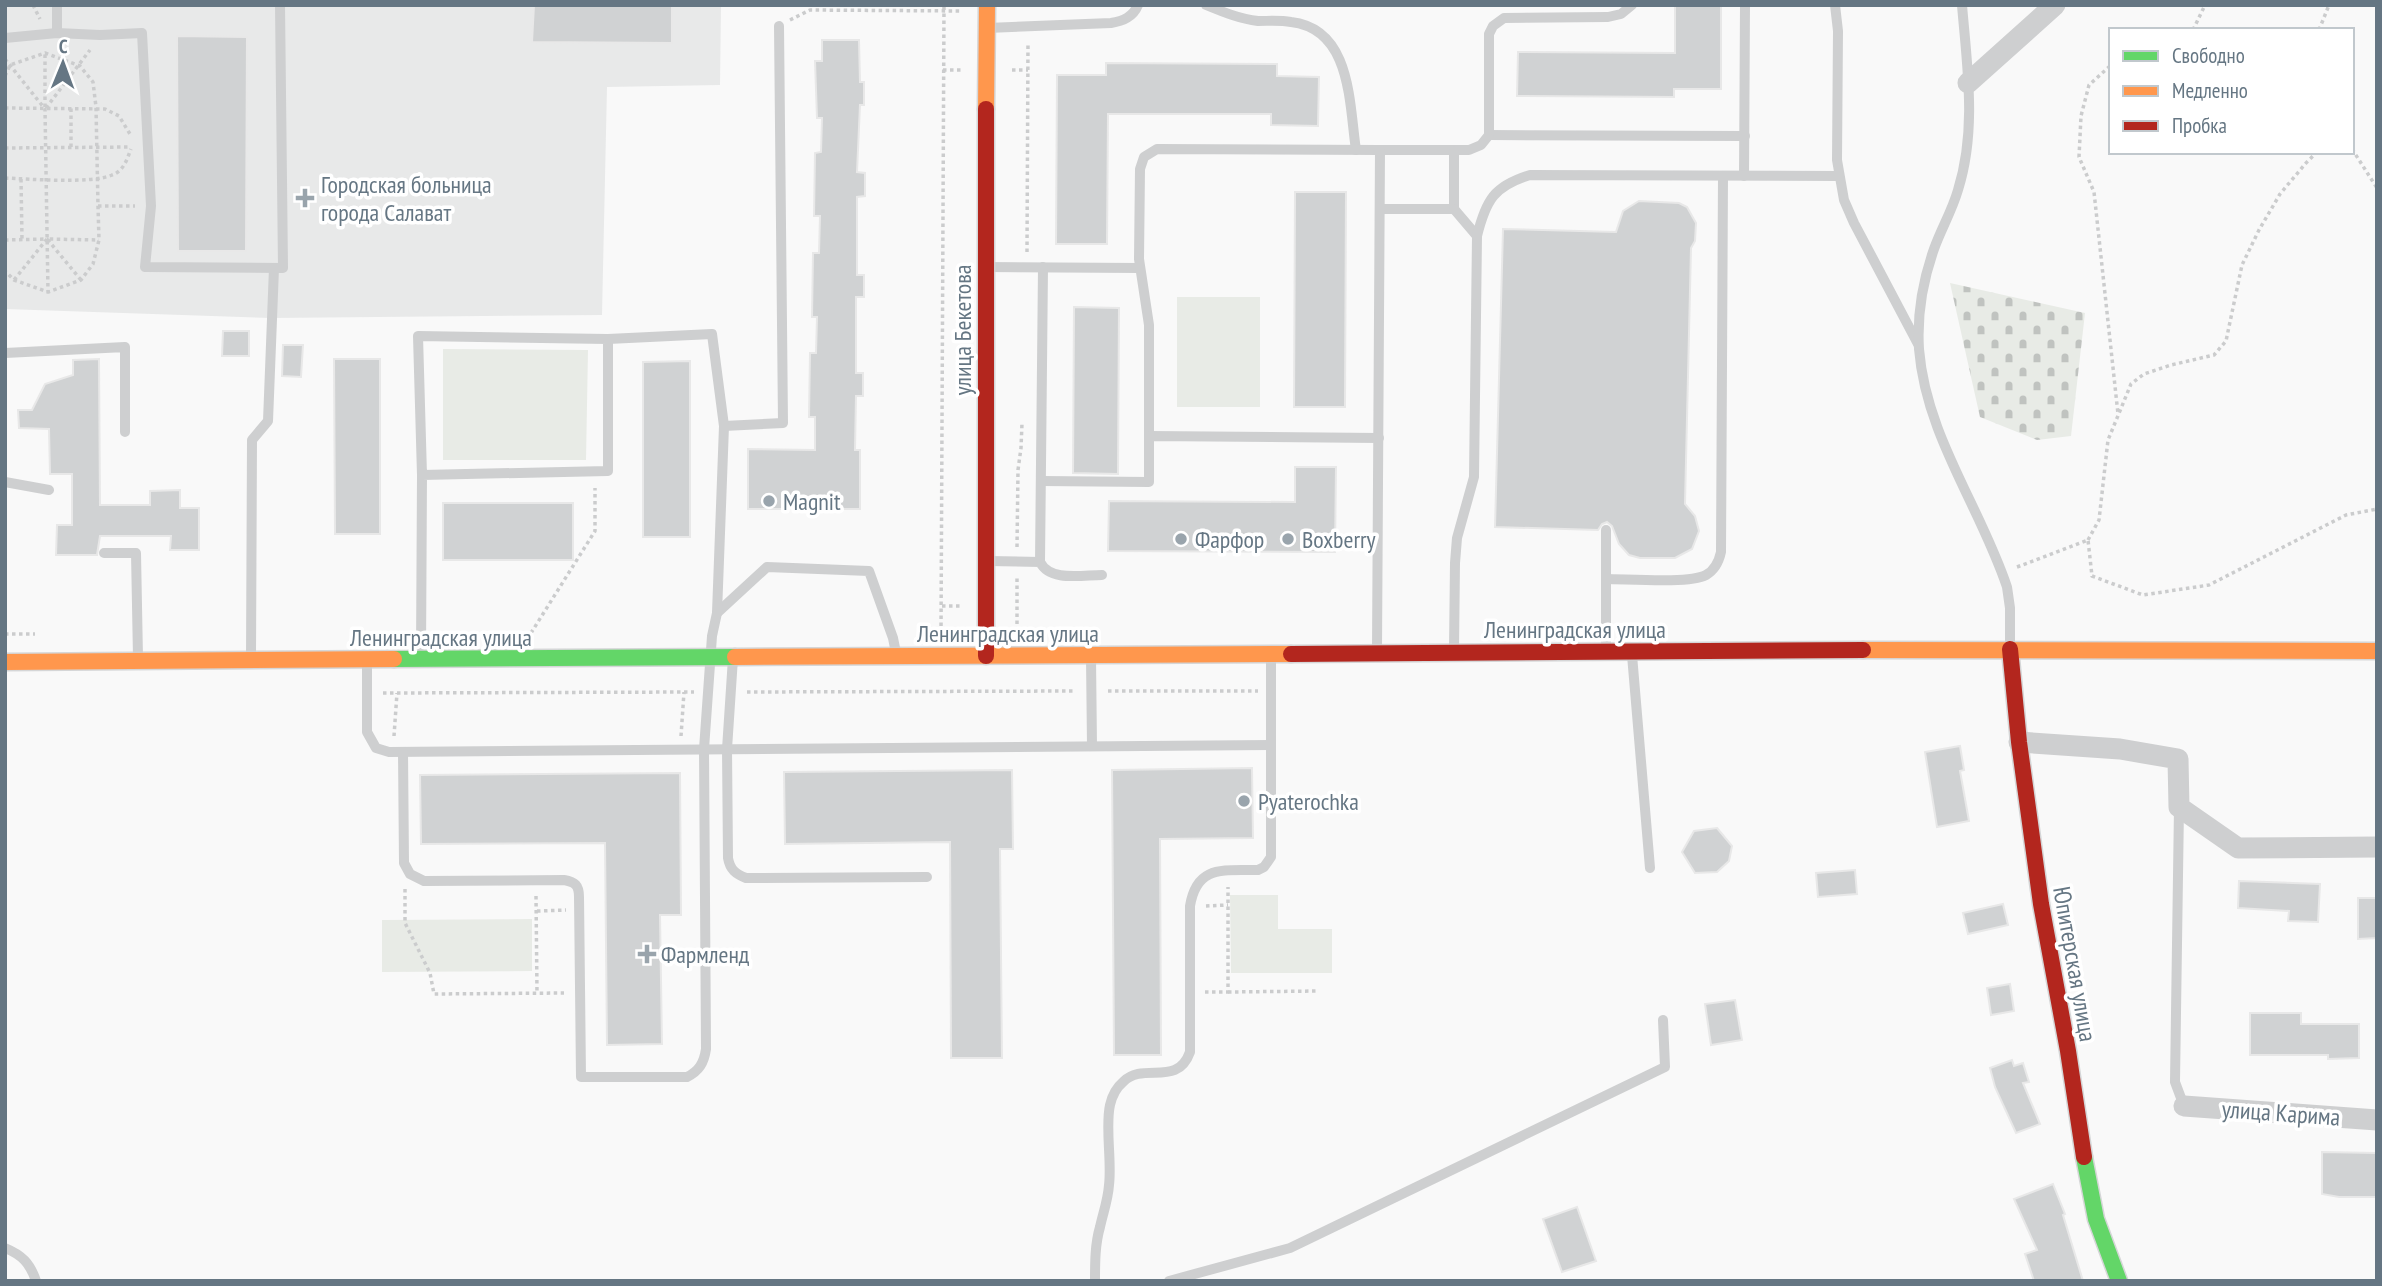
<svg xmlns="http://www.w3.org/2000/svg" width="2382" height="1286" viewBox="0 0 2382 1286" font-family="'PT Sans Narrow',sans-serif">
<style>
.built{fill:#e8e9e9}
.green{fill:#e8ebe6}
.cemetery{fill:url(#cemetery-stones)}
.building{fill:#d0d2d3;stroke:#e8e8e8;stroke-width:2}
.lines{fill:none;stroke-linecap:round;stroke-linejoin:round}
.fast-casing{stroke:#d5d6d7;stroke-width:19}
.slow-casing{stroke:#d5d6d7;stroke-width:19}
.jam-casing{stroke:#d5d6d7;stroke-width:19}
.path{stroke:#cbcccd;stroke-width:3.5;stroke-dasharray:3.5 3.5;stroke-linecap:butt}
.lane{stroke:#cecfd0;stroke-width:10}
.street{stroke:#cecfd0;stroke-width:21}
.fast{stroke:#63d668;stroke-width:16}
.slow{stroke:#ff974d;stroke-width:16}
.jam{stroke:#b3261e;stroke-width:16}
.poi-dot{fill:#99a4ac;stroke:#fff;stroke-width:2.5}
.labels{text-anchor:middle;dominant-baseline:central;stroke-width:7;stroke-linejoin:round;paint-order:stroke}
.poi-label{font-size:24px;fill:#657683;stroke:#fff;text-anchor:start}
.street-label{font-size:24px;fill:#657683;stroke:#fff}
</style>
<defs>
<pattern id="cemetery-stones" width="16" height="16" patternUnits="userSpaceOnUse" patternTransform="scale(1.75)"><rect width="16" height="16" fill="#e8ebe6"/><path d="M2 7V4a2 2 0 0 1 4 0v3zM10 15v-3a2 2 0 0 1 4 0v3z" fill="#c0c3c0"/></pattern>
</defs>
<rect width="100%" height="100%" fill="#f9f9f9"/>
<path class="built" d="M 5,5 L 721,5 L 720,85 L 607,87 L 602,315 L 271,318 L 5,309 Z"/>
<g class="green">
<rect x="1177" y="297" width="83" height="110"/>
<path d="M 443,349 L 588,350 L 586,460 L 443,460 Z"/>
<path d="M 1230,895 L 1278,895 L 1278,929 L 1332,929 L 1332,973 L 1231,973 Z"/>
<path d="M 532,919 L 532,971 L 382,972 L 382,920 Z"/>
</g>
<path class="cemetery" d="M 1950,283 L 2085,313 L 2071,436 L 2037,440 L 1980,417 Z"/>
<g class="building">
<path d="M 534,5 L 672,5 L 672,43 L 532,42 Z"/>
<path d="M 1675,5 L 1721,5 L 1721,89 L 1674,89 L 1674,97 L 1517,96 L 1518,52 L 1675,53 Z"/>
<path d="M 177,36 L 247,37 L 246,251 L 178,251 Z"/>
<path d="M 822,40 L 859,40 L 860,82 L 864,82 L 864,105 L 860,105 L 857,172 L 865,173 L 865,196 L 857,197 L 857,275 L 864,275 L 864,297 L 856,297 L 856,373 L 863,373 L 863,396 L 856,396 L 855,450 L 860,450 L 860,509 L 748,509 L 748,449 L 815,450 L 815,417 L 809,417 L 810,353 L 816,353 L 817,317 L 812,317 L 813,253 L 819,253 L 820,216 L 814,216 L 815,153 L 821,152 L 822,118 L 817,118 L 815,61 L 822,61 Z"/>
<path d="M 1106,63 L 1277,64 L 1277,76 L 1319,77 L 1318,126 L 1271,125 L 1271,114 L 1108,114 L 1107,244 L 1056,244 L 1057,75 L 1106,75 Z"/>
<path d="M 1295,192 L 1346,192 L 1345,407 L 1294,407 Z"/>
<path d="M 1639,201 L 1679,203 L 1687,207 L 1696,223 L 1695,241 L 1691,248 L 1685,504 L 1695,516 L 1699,531 L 1692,549 L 1675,558 L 1640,558 L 1629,555 L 1619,544 L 1612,526 L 1607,522 L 1602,524 L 1598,530 L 1495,527 L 1503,229 L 1616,232 L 1623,211 Z"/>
<path d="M 1074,307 L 1119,308 L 1118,474 L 1073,473 Z"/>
<path d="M 223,331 L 249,331 L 249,356 L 222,356 Z"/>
<path d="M 283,345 L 303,345 L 301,377 L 282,376 Z"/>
<path d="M 99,359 L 100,505 L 150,505 L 150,491 L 180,490 L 180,508 L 199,508 L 199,550 L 170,550 L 171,536 L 100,536 L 97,555 L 56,555 L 57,525 L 72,525 L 72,474 L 50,474 L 49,429 L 19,428 L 18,410 L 32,410 L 45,384 L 73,375 L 73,360 Z"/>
<path d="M 334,359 L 380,359 L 380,534 L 335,534 Z"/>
<path d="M 690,361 L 690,537 L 643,537 L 643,362 Z"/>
<path d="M 1295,467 L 1336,467 L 1335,552 L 1108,551 L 1109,501 L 1295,502 Z"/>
<rect x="443" y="503" width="130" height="57"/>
<path d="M 1960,746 L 1964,770 L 1960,771 L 1969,821 L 1937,827 L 1925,752 Z"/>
<path d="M 1252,768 L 1253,838 L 1160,839 L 1161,1055 L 1114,1055 L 1112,770 Z"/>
<path d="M 1012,770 L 1013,849 L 1000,849 L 1002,1058 L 951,1058 L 950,842 L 785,844 L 784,772 Z"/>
<path d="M 680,773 L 681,915 L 660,915 L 662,1044 L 607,1045 L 605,843 L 421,844 L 420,775 Z"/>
<path d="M 1717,828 L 1732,846 L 1729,861 L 1717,872 L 1695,873 L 1682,852 L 1694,831 Z"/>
<path d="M 1855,870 L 1857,894 L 1818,897 L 1816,873 Z"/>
<path d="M 2239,881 L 2320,884 L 2318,922 L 2288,921 L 2289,911 L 2238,908 Z"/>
<path d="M 2358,898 L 2377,898 L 2377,938 L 2358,939 Z"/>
<path d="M 2003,904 L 2008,925 L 1968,934 L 1963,913 Z"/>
<path d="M 2010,984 L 2014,1011 L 1991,1015 L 1987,988 Z"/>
<path d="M 1735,1000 L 1742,1040 L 1711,1045 L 1705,1004 Z"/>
<path d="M 2250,1013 L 2301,1013 L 2301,1024 L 2359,1024 L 2359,1058 L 2328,1059 L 2328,1055 L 2250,1055 Z"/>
<path d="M 2012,1060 L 2014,1066 L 2023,1063 L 2029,1082 L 2023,1083 L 2040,1124 L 2016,1133 L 1995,1087 L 1990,1068 Z"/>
<path d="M 2322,1152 L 2377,1153 L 2377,1197 L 2339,1197 L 2322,1194 Z"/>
<path d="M 2053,1184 L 2065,1214 L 2063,1215 L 2083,1281 L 2034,1281 L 2025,1254 L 2037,1250 L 2014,1199 Z"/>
<path d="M 1577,1207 L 1596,1261 L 1562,1272 L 1543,1219 Z"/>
</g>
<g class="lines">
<defs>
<g id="fast">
<path d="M 394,659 L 735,657"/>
<path d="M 2084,1157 L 2096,1219 L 2119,1281"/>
</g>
<g id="slow">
<path d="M 986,109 L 987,5"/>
<path d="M 1863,650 L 2377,651"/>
<path d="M 735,657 L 1291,654"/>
<path d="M 5,662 L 394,659"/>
</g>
<g id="jam">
<path d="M 2010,649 L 2019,742 L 2041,904 L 2068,1051 L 2084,1157"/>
<path d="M 1291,654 L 1863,650"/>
<path d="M 986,656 L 986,109"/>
</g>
</defs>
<use href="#fast" class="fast-casing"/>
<use href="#slow" class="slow-casing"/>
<use href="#jam" class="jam-casing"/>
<g class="path">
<path d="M 33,5 L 40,19"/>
<path d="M 790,20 L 810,10 L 962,11"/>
<path d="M 2193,30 L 2205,5"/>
<path d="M 2319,30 L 2329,5"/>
<path d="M 5,59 L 45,109 L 48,292 L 14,280 L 5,271"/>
<path d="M 2110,66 L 2089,85 L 2081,116 L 2079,157 L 2094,192 L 2118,414"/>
<path d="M 943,70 L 962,70"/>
<path d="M 1012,70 L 1028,70"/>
<path d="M 5,76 L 10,65 L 45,53 L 80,66 L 93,82 L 96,107 L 98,206 L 99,240 L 93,264 L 81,280 L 48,292"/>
<path d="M 45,107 L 45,52"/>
<path d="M 5,108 L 105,109 L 119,116 L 130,134"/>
<path d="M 46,108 L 90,50"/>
<path d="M 71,147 L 71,108"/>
<path d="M 5,148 L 131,147"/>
<path d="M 2352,149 L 2377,188"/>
<path d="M 5,178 C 29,179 92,184 112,175 C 124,171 127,159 131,149"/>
<path d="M 21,179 L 22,239"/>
<path d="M 98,206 L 135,206"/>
<path d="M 5,240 L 47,239 L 14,280"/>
<path d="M 1027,252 L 1028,42"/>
<path d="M 81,280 L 47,239 L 99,240"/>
<path d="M 2088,540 L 2099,520 L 2108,440 L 2131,384 L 2144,374 L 2171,365 L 2214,355 L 2226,341 L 2242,265 L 2259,230 L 2280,194 L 2306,163 L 2317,152"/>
<path d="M 1017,547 L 1018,470 L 1021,448 L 1022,423"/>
<path d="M 2017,567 L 2088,540 L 2092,576 L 2143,595 L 2209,585 L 2346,515 L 2377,509"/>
<path d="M 942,606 L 962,606"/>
<path d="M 1017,631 L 1017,575"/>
<path d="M 531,633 L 595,531 L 595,488"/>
<path d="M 941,633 L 944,5"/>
<path d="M 5,634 L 35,634"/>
<path d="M 1108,691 L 1258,691"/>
<path d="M 747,692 L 1076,691"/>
<path d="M 383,693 L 694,692"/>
<path d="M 394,736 L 397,693"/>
<path d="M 681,736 L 684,692"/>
<path d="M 405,889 L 405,923 L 430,973 L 434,994 L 564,993"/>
<path d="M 536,896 L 537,993"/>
<path d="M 1206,906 L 1228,905"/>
<path d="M 537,911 L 566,910"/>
<path d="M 1205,992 L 1228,992 L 1228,887"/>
<path d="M 1228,992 L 1319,991"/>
</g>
<g class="lane">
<path d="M 1206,5 C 1223,12 1240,19 1258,21 C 1269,21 1280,20 1291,22 C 1352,29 1349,104 1356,150"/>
<path d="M 1835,5 L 1838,31 L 1837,160 L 1844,200 L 1854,223 L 1918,344"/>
<path d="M 1962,5 C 1967,66 1977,130 1958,190 C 1952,211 1941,229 1934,249 C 1923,280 1917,316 1919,349 C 1926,436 1980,506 2007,587 L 2010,608 L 2010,645"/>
<path d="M 987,28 L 1111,23 C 1123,21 1133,17 1138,5"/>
<path d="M 57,33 L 57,5"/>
<path d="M 5,38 L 57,33 L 100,35 L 142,33 L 151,206 L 145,267 L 283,268 L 280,5"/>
<path d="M 1489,135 L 1745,136"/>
<path d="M 1380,150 L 1469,150 L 1481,145 L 1489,135 L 1489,34 L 1493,26 L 1504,18 L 1608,17 L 1621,14 L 1632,5"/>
<path d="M 1744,176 L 1745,5"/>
<path d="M 1380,209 L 1454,209 L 1454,151"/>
<path d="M 1454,209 L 1477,236"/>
<path d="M 985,267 L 1140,268"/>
<path d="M 5,353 L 125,347 L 125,432"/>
<path d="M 724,426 L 783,423 L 779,26"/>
<path d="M 1149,436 L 1149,325 L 1139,259 L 1140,169 L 1144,157 L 1157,149 L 1380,150 L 1377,650"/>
<path d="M 1042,481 L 1149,482 L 1149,436 L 1379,438"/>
<path d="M 5,482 L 49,490"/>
<path d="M 104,553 L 136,553 L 138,658"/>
<path d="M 988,561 L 1040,562 C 1050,582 1082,575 1102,575"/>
<path d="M 1040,562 L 1043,267"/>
<path d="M 1606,579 C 1628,579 1689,584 1706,575 C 1715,570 1719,561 1721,552 L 1723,176"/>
<path d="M 717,613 L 767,567 L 869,571 L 893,638 L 896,653"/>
<path d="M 1606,649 L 1606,530"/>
<path d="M 1454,650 L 1455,563 L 1457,538 L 1474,477 L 1477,236 C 1486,200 1494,186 1530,175 L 1839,176"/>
<path d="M 1632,655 L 1650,868"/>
<path d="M 421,656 L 422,475 L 418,336 L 608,339 L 608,471 L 422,475"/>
<path d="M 251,658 L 252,440 L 268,421 L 274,268"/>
<path d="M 733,658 L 727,749 L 728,858 C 730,870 736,874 746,878 L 927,877"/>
<path d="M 1091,658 L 1092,746"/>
<path d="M 367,663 L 367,732 L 376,748 L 389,752 L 1271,745"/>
<path d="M 403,752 L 404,863 L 410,874 L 424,881 L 564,880 C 575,882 579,885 579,897 L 581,1077 L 687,1077 C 699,1071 704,1063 706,1049 L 704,749 L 712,636 L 717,613 L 724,426 L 712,334 L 608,339"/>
<path d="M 2179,807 L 2175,1082 L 2184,1106"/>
<path d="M 5,1248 C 22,1255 30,1263 36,1281"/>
<path d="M 1095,1281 C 1095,1263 1095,1244 1100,1227 C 1103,1213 1108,1200 1109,1185 C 1112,1161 1105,1127 1110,1105 C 1112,1096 1116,1088 1123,1082 C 1144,1061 1177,1088 1190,1052 L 1190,906 C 1197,864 1224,871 1258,870 L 1264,867 L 1271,857 L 1271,657"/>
<path d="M 1169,1281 L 1290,1248 L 1665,1067 L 1663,1020"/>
</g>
<g class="street">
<path d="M 1968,83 L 2055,5"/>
<path d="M 2019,742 L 2120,749 L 2178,759 L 2179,807 L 2238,848 L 2377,847"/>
<path d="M 2184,1106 L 2377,1120"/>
</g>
<use href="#fast" class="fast"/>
<use href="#slow" class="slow"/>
<use href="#jam" class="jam"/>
</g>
<g class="poi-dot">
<path d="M301.5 187.5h7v7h7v7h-7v7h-7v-7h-7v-7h7z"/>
<circle cx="769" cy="501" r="7"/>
<circle cx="1181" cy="539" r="7"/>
<circle cx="1288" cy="539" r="7"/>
<circle cx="1244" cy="801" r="7"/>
<path d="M643.5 943.5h7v7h7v7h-7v7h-7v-7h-7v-7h7z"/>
</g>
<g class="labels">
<g class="poi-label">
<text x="321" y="184">Городская больница<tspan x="321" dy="28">города Салават</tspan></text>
<text x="783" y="501">Magnit</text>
<text x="1195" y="539">Фарфор</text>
<text x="1302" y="539">Boxberry</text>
<text x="1258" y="801">Pyaterochka</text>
<text x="661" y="954">Фармленд</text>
</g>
<g class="street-label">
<text transform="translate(962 330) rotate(-90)">улица Бекетова</text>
<text x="1575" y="629">Ленинградская улица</text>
<text x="1008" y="633">Ленинградская улица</text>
<text x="441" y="637">Ленинградская улица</text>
<text transform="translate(2075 964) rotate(80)">Юпитерская улица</text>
<text transform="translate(2281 1113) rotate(4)">улица Карима</text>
</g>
</g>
<rect width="2382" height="1286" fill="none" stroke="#657683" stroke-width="14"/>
<rect x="2109" y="28" width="245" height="126" fill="#ffffff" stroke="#c1c8cd" stroke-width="2"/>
<rect x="2123" y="51" width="35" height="10" fill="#63d668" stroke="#c1c8cd" stroke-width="2"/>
<text x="2172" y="63" font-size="21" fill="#657683">Свободно</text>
<rect x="2123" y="86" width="35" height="10" fill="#ff974d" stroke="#c1c8cd" stroke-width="2"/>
<text x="2172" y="98" font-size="21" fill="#657683">Медленно</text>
<rect x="2123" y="121" width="35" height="10" fill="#b3261e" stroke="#c1c8cd" stroke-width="2"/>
<text x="2172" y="133" font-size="21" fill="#657683">Пробка</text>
<g transform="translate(63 63) rotate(1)" stroke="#ffffff" stroke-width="5" paint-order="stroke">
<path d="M0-5L12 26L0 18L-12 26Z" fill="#657683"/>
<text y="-10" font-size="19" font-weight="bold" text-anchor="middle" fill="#657683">С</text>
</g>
</svg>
